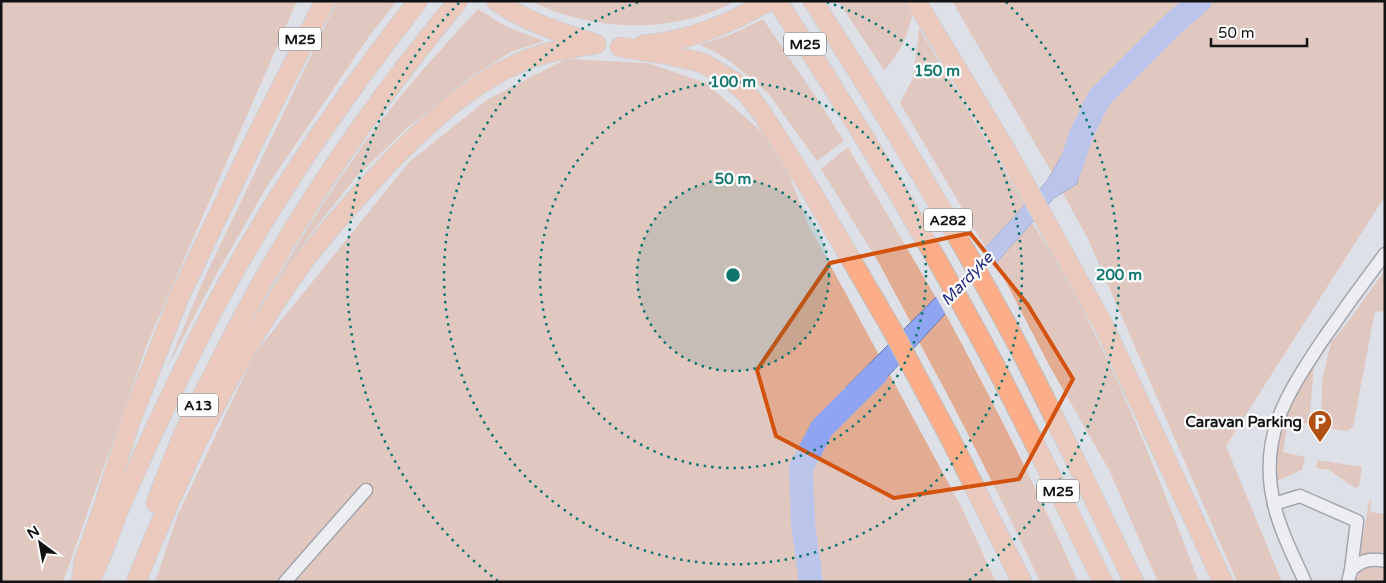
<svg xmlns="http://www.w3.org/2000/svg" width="1386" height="583" viewBox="0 0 1386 583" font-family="'Varela Round',sans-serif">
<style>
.green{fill:#e2ac93}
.water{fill:#90a5f2;stroke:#6a79b0}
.pier{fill:#dee0e7}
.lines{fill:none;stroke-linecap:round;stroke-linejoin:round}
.river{stroke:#90a5f2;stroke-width:24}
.minor-casing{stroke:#5d5f64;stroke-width:15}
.highway-casing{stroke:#bdbdbd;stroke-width:21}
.minor{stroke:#fff;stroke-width:12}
.highway{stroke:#fdae89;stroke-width:19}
.marked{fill:none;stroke:#d3520d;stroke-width:4;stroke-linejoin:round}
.ring{fill:none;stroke:#0f766e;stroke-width:2.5;stroke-dasharray:2.5 5}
.labels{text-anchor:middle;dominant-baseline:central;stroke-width:4.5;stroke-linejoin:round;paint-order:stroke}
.shield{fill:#fff;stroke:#59595b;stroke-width:1}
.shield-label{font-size:14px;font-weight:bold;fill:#121215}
.poi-label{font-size:15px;font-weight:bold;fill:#121215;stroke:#fff;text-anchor:end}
.water-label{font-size:16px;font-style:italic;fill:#222b82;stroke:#fff}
.centre{fill:#0f766e;stroke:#fff;stroke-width:2.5}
.ring-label{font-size:15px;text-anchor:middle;font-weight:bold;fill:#0f766e;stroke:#fff;stroke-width:4.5;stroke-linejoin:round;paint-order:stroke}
</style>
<rect width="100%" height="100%" fill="#dee0e7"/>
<g class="green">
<path d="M 1,1 L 297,1 L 148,342 L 63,582 L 1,582 Z"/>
<path d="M 337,1 L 397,1 L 370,35 L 266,188 L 215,277 L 167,368 L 202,283 Z"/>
<path d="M 530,1 L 736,1 C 673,35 594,32 530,1 Z"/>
<path d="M 838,1 L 913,1 L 915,5 C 909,30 903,51 884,70 Z"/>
<path d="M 952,1 L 1385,1 L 1385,196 L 1226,446 L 1282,582 L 1237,582 L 1088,239 L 1048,166 Z"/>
<path d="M 478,9 L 507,27 L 544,41 L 511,52 L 471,77 L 406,129 L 356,177 L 314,230 L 262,304 C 289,258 316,212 347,168 C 385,111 431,59 478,9 Z"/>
<path d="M 763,19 L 820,103 L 844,141 L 817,161 L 768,93 L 736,66 L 719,54 L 700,45 L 732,34 Z"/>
<path d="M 919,28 L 1025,205 L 985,247 L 900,103 L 913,78 Z"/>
<path d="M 566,59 L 648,63 L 706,83 L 778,146 L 808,224 L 962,508 L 996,582 L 155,582 L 178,514 L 255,353 L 409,162 L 488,99 Z"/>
<path d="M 848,147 L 936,298 L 911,323 L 880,265 L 821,169 Z"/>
<path d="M 1032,223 C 1051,250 1066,279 1082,308 C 1128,397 1163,489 1199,582 L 1158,582 L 1109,470 L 1049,365 L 996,263 Z"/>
<path d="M 1385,270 L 1385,312 L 1375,311 L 1353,427 L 1347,431 L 1321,427 L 1322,381 L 1331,342 L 1345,326 Z"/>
<path d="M 945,313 C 993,401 1038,490 1078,582 L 1040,582 C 1002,500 962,420 919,342 Z"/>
<path d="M 1314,366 L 1309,424 L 1288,421 L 1283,452 L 1305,457 L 1302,470 L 1277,481 C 1269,439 1290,399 1314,366 Z"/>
<path d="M 1318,460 L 1362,467 L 1359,487 L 1355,488 L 1329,470 L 1316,468 Z"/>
<path d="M 1371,500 L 1370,512 L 1385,514 L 1385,554 L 1374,552 L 1361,555 L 1360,554 L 1369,501 Z"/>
<path d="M 1369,566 L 1385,568 L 1385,582 L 1355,582 L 1359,573 Z"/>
</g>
<path class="water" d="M 1070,141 L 1082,154 L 1077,184 L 1054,198 L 996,263 L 946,313 L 868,398 L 860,403 L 846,387 L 986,247 L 1047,181 Z"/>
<path class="pier" d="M 984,245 L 996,266 L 946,315 L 935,295 Z"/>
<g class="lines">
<g class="river">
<path d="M 1064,176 L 1070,168 L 1081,135 L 1099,98 L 1172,25 L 1200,1"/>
<path d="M 811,582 L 803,523 L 801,468 L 822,428 L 876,374"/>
</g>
<defs>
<g id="minor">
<path d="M 1274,504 L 1300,496 L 1357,521 L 1351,570 L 1348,582"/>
<path d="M 1351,570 C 1361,560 1371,558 1385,561"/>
<path d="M 285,582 L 366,490"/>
<path d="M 1305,582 C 1294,557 1280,531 1274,504 C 1258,437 1287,394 1322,341 C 1342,312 1363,283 1385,254"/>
</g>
<g id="highway">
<path d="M 496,1 C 526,22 559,32 593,43"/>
<path d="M 777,1 C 854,117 926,236 991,358 C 1030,432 1066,507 1103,582"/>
<path d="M 813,1 C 884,111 952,223 1014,338 C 1056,418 1094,500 1134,582"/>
<path d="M 916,1 L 1007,152 L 1104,326 L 1223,582"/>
<path d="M 643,45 C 688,41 729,25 768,1"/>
<path d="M 620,47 L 669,55 L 703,63 L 733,81 L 749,96 L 762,113 L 810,189 L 891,328 L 949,436 L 1022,582"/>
<path d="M 156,503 C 164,482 172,461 181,440 C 192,414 206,390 218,365 C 283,234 364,114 458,1"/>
<path d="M 81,582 L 84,561 L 104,505 L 130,422 L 180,295 L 253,143 L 325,1"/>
<path d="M 89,582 C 102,559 108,536 118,512 C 139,462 162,413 186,364 C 248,234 329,115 418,1"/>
<path d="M 136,582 C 181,470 232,359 304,261 C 330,227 359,195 388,164 C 430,121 479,75 537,56 C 556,50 576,47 596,44"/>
</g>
</defs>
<use href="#minor" class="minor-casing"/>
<use href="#highway" class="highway-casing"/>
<use href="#minor" class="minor"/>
<use href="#highway" class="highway"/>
</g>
<path d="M0 0H1386V583H0ZM 970,233 L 1028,305 L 1073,379 L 1019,479 L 894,498 L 776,436 L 757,370 L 830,263 Z" fill="#dee0e7" fill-opacity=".55" fill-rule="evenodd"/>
<path class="marked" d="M 970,233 L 1028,305 L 1073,379 L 1019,479 L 894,498 L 776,436 L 757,370 L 830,263 Z"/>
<circle cx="733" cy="275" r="96" fill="#0f766e" fill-opacity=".12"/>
<g class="ring">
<circle cx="733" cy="275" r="96"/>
<circle cx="733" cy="275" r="193"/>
<path d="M827 2A289 289 0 1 1 639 2"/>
<path d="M498 581A386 386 0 0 1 460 2M1006 2A386 386 0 0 1 968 581"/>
</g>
<defs>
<symbol id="parking-pin" viewBox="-11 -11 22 30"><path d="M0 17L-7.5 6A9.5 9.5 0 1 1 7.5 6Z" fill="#b14f14" stroke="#fff"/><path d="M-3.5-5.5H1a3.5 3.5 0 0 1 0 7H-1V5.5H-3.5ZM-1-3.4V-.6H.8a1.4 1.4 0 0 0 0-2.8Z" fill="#fff"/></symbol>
</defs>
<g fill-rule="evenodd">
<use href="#parking-pin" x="1306" y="408" width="28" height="38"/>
</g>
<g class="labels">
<g class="shield">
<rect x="279" y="27.5" width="42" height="23" rx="4"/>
<rect x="784" y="32.5" width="42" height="23" rx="4"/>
<rect x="924" y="208.5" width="48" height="23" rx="4"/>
<rect x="178" y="393.5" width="40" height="23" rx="4"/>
<rect x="1037" y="479.5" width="42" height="23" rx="4"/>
</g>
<g class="shield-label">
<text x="300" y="39">M25</text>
<text x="805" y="44">M25</text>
<text x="948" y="220">A282</text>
<text x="198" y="405">A13</text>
<text x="1058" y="491">M25</text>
</g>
<g class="poi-label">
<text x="1302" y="422">Caravan Parking</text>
</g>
<g class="water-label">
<text transform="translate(967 279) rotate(-46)">Mardyke</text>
</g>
</g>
<circle cx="733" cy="275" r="8" class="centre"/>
<g class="ring-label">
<text x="937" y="76">150 m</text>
<text x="733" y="87">100 m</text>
<text x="733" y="184">50 m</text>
<text x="1119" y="280">200 m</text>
</g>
<rect width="1386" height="583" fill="none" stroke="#121215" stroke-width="5"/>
<g transform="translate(40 543) rotate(328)" stroke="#ffffff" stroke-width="4" paint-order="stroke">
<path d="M0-4L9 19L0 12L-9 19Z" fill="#121215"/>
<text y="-8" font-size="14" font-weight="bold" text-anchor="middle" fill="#121215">N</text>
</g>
<path d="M1211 38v8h96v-8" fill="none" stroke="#121215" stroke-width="2.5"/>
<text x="1218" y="38" font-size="15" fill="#121215" stroke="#ffffff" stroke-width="4" paint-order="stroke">50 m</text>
</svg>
